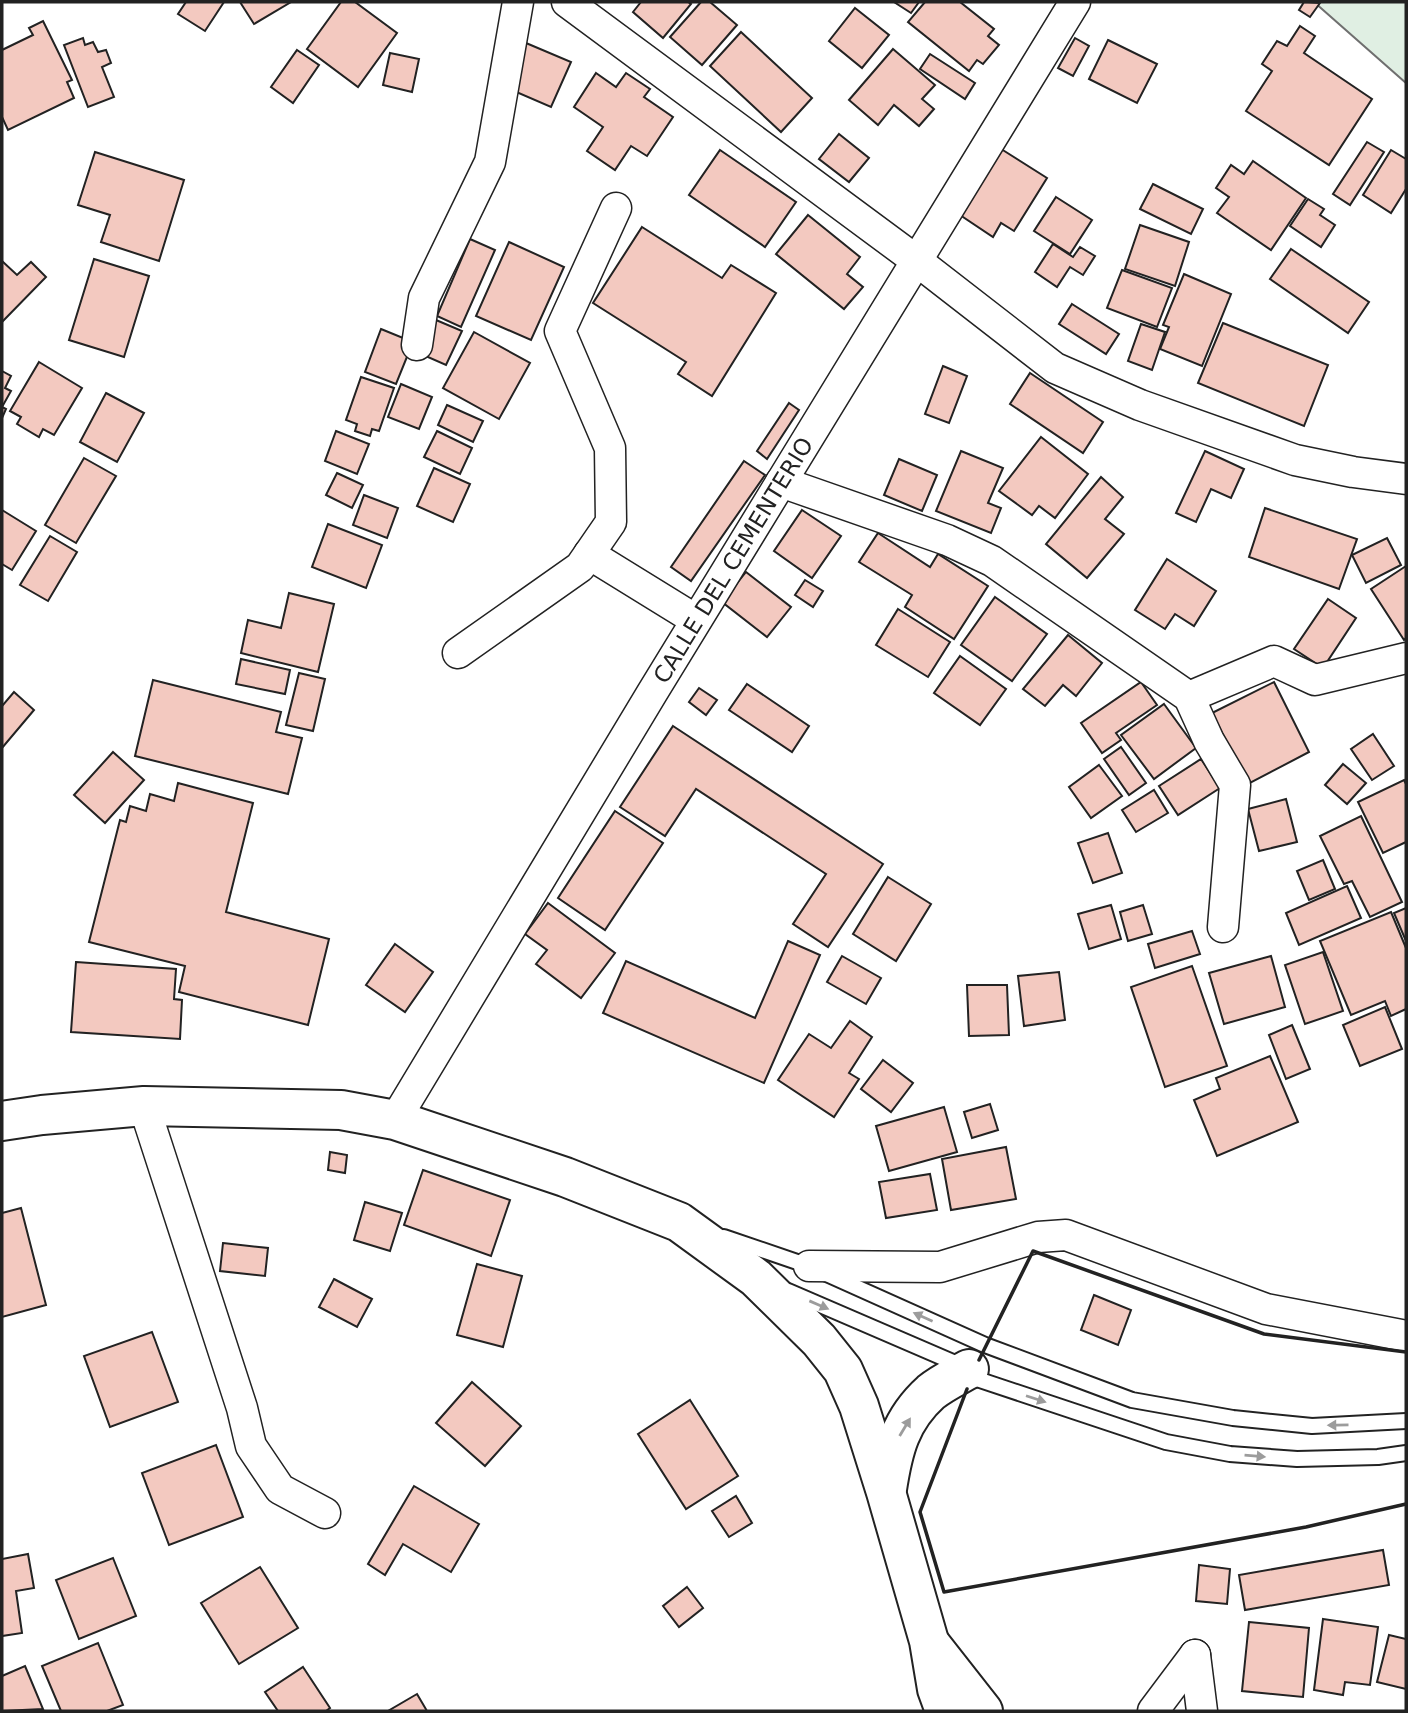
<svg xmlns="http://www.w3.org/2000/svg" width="1408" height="1713" viewBox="0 0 1408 1713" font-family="'DejaVu Sans',sans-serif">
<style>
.green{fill:#e0efe3;stroke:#6f6f6f;stroke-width:2}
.building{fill:#f3c9c0;stroke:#222;stroke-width:2}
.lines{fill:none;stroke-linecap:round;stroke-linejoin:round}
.service-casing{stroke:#222;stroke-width:18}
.minor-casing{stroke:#222;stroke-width:33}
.secondary-casing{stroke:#222;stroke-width:42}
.service{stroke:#fff;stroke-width:14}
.minor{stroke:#fff;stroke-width:30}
.secondary{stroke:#fff;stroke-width:38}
.wall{stroke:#222;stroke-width:3.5}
.oneway{fill:#9c9c9c}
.labels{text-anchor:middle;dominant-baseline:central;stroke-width:5;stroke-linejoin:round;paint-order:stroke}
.street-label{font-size:23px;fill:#222;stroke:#fff}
</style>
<rect width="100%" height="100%" fill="#fff"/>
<path class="green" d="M 1314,2 L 1406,2 L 1406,83 Z"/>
<g class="building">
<path d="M 186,2 L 224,2 L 205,31 L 178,14 Z"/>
<path d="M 240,2 L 291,2 L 254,24 Z"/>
<path d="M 341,2 L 355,2 L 397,33 L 358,87 L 307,49 Z"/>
<path d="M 641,2 L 688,2 L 691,4 L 663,38 L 633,12 Z"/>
<path d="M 701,2 L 710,2 L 737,25 L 702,65 L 670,37 Z"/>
<path d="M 894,2 L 919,2 L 911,13 Z"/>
<path d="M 925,2 L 960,2 L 994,29 L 988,36 L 999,45 L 983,64 L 977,60 L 969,71 L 908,22 Z"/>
<path d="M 1304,2 L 1320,3 L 1310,17 L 1299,10 Z"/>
<path d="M 855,8 L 889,35 L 862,68 L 829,41 Z"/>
<path d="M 43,21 L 72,80 L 67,82 L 74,98 L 8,130 L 2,117 L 2,50 L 33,35 L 29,28 Z"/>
<path d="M 1300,26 L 1315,36 L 1304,53 L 1372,99 L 1329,165 L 1246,111 L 1272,71 L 1262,64 L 1277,41 L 1287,46 Z"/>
<path d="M 741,32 L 812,98 L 781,132 L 710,66 Z"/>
<path d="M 83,38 L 85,45 L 93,42 L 98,52 L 106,50 L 111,63 L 102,67 L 114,97 L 88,107 L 64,45 Z"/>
<path d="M 1075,38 L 1089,46 L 1073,76 L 1058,68 Z"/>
<path d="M 1108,40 L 1157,64 L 1137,103 L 1089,79 Z"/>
<path d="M 526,43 L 571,62 L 551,107 L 507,88 Z"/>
<path d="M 893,49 L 935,85 L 922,99 L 934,109 L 919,126 L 894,105 L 878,125 L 849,100 Z"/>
<path d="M 297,50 L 319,65 L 293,103 L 271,87 Z"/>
<path d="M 390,53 L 419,59 L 412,92 L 383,85 Z"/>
<path d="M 930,54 L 975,83 L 965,99 L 920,69 Z"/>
<path d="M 596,73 L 616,87 L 626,73 L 650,89 L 644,97 L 673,117 L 647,156 L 631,146 L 615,170 L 587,151 L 603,127 L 574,107 Z"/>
<path d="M 839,134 L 869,158 L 849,182 L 819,159 Z"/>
<path d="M 1367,142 L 1384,152 L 1350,205 L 1333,194 Z"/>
<path d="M 998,147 L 1047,178 L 1014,231 L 1001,223 L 993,237 L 957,213 Z"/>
<path d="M 720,150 L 796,202 L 765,247 L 689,195 Z"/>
<path d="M 1391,150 L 1406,159 L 1406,189 L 1391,213 L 1363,195 Z"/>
<path d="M 95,152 L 184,180 L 159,261 L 101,242 L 110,215 L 78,205 Z"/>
<path d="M 1253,161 L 1306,198 L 1271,250 L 1217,213 L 1229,197 L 1216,188 L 1231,165 L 1244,174 Z"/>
<path d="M 1153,184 L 1203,209 L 1191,234 L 1140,209 Z"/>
<path d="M 1056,197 L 1092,220 L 1070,254 L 1034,231 Z"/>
<path d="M 1308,199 L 1324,209 L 1320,215 L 1335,225 L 1321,247 L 1290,226 Z"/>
<path d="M 808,215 L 860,257 L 847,274 L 863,287 L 844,309 L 776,254 Z"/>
<path d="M 1140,225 L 1189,242 L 1175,286 L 1125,269 Z"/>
<path d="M 642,227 L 722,278 L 731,265 L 776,293 L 712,396 L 678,374 L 686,362 L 593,303 Z"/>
<path d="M 470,239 L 495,250 L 461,327 L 437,316 Z"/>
<path d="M 509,242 L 564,267 L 531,340 L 476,316 Z"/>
<path d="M 1053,244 L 1073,257 L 1080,247 L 1095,256 L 1083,275 L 1070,267 L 1057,287 L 1035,272 Z"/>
<path d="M 1291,249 L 1369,302 L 1348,333 L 1270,279 Z"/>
<path d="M 94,259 L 149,276 L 124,357 L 69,340 Z"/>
<path d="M 2,261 L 17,275 L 31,262 L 46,277 L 2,322 Z"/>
<path d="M 1122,270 L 1172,288 L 1157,327 L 1107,308 Z"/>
<path d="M 1184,274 L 1231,294 L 1202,366 L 1160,349 L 1169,327 L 1163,325 Z"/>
<path d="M 1072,304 L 1119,334 L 1106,354 L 1059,324 Z"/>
<path d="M 436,320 L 462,331 L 446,365 L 421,354 Z"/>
<path d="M 1223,323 L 1328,365 L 1304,426 L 1198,383 Z"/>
<path d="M 1141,324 L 1165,332 L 1152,370 L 1128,361 Z"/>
<path d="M 381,329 L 413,342 L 396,384 L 365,372 Z"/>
<path d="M 474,332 L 530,363 L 499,419 L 443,388 Z"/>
<path d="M 39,362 L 82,388 L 54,435 L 43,429 L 39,437 L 17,424 L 21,417 L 10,411 Z"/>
<path d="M 943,366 L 967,376 L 949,423 L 925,414 Z"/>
<path d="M 2,371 L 11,376 L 5,388 L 11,391 L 2,407 L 6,409 L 2,418 Z"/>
<path d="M 1030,373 L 1103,422 L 1083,453 L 1010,404 Z"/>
<path d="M 361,377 L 394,388 L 379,431 L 372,429 L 370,436 L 355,431 L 357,424 L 346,420 Z"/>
<path d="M 401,384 L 432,397 L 419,429 L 388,417 Z"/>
<path d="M 106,393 L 144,413 L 117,462 L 80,442 Z"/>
<path d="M 789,403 L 799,410 L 767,459 L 757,451 Z"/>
<path d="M 447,405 L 483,421 L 473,442 L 438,425 Z"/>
<path d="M 336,431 L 369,444 L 357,474 L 325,461 Z"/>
<path d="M 437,431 L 472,448 L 460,474 L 424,457 Z"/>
<path d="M 1041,437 L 1088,474 L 1055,518 L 1039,506 L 1032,515 L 999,491 Z"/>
<path d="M 961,451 L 1003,468 L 988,503 L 1001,508 L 991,533 L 936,511 Z"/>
<path d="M 1205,451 L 1244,469 L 1231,498 L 1211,489 L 1196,522 L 1176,513 Z"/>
<path d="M 84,458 L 116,476 L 76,543 L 45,525 Z"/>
<path d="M 899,459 L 937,475 L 922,511 L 884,495 Z"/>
<path d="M 744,461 L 765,475 L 691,581 L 671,567 Z"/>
<path d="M 434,468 L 470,484 L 453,522 L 417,506 Z"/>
<path d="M 337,473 L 363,485 L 352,508 L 326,495 Z"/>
<path d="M 1101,477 L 1123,497 L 1105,519 L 1124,534 L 1087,578 L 1046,544 Z"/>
<path d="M 364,495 L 398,508 L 387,538 L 353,525 Z"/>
<path d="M 1265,508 L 1357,539 L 1339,589 L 1249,557 Z"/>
<path d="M 2,510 L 36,531 L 12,570 L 2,564 Z"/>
<path d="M 802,510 L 841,536 L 812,578 L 774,551 Z"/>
<path d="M 328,524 L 382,545 L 366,588 L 312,567 Z"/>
<path d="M 878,533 L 930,567 L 938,554 L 988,586 L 954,639 L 905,607 L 912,595 L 859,562 Z"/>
<path d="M 50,536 L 77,552 L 48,601 L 20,585 Z"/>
<path d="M 1387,538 L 1401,565 L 1366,583 L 1352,555 Z"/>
<path d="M 1167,559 L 1216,591 L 1194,626 L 1175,614 L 1165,629 L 1135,610 Z"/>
<path d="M 1406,566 L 1406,638 L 1404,640 L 1371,589 Z"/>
<path d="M 746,572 L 791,607 L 767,637 L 722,602 Z"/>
<path d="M 805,580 L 823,591 L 813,607 L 795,595 Z"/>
<path d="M 289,593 L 334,604 L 318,672 L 241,653 L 248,620 L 281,628 Z"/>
<path d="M 995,597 L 1047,634 L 1012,681 L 961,645 Z"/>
<path d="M 1328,599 L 1356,618 L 1323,668 L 1294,649 Z"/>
<path d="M 898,609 L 950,642 L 928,677 L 876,645 Z"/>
<path d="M 1068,635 L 1102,663 L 1076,696 L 1063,685 L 1045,706 L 1023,689 Z"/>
<path d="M 960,656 L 1006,689 L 980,725 L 934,693 Z"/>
<path d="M 241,659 L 290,670 L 285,694 L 236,684 Z"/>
<path d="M 299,673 L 325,679 L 313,731 L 286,725 Z"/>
<path d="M 153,680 L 281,712 L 276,732 L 302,738 L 288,794 L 135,756 Z"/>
<path d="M 1141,682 L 1157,705 L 1116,733 L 1121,740 L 1102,753 L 1081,723 Z"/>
<path d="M 1274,682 L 1309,752 L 1248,784 L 1212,713 Z"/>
<path d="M 747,684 L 809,726 L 792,752 L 729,710 Z"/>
<path d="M 699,688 L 717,700 L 706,715 L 689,702 Z"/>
<path d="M 14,692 L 34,710 L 2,748 L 2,706 Z"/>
<path d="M 1164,704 L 1196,748 L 1154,779 L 1121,735 Z"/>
<path d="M 673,726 L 883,864 L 828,947 L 793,924 L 826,874 L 696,789 L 665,836 L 620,807 Z"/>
<path d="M 1373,734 L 1394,766 L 1372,780 L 1351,749 Z"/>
<path d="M 1121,747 L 1146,783 L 1129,795 L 1104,759 Z"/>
<path d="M 113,752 L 144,780 L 105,823 L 74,795 Z"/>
<path d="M 1201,759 L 1220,788 L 1178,815 L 1159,786 Z"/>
<path d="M 1343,764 L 1366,783 L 1347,804 L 1325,785 Z"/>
<path d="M 1099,765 L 1122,796 L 1091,818 L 1069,787 Z"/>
<path d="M 1404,780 L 1406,784 L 1406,842 L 1383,853 L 1358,802 Z"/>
<path d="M 178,783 L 253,803 L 226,912 L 329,939 L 308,1025 L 179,992 L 185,966 L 89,942 L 120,820 L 126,822 L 130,806 L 146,811 L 150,794 L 174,801 Z"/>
<path d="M 1154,790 L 1168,813 L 1136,832 L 1122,810 Z"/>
<path d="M 1286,799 L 1297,842 L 1259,851 L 1248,809 Z"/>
<path d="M 615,811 L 663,843 L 605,930 L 558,898 Z"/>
<path d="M 1361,816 L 1402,902 L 1370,917 L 1352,881 L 1344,884 L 1320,836 Z"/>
<path d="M 1108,833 L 1122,873 L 1093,883 L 1078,843 Z"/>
<path d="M 1323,860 L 1335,889 L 1309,900 L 1297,871 Z"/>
<path d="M 888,877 L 931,904 L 896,961 L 853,934 Z"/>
<path d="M 1347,886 L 1361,918 L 1299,945 L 1286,913 Z"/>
<path d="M 548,903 L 615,953 L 581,998 L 536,964 L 547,950 L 525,934 Z"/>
<path d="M 1111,905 L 1121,939 L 1089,949 L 1078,914 Z"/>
<path d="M 1143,905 L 1152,934 L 1128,941 L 1120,912 Z"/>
<path d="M 1406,908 L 1406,941 L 1394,913 Z"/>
<path d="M 1391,912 L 1406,948 L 1406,1009 L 1391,1016 L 1385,1001 L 1351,1015 L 1320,941 Z"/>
<path d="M 1192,931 L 1200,954 L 1155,968 L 1148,944 Z"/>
<path d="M 788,941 L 820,955 L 764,1083 L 603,1013 L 626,961 L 755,1018 Z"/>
<path d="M 395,944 L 433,972 L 405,1012 L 366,985 Z"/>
<path d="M 1323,952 L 1343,1011 L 1305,1024 L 1285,965 Z"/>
<path d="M 842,956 L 881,978 L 866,1004 L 827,982 Z"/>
<path d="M 1271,956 L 1285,1007 L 1224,1024 L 1209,973 Z"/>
<path d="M 76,962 L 176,969 L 174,999 L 182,1000 L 180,1039 L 71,1032 Z"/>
<path d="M 1192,966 L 1227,1066 L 1165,1087 L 1131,987 Z"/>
<path d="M 1059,972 L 1065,1020 L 1024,1026 L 1018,976 Z"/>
<path d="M 967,985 L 1007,985 L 1009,1035 L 969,1036 Z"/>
<path d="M 1385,1007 L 1402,1049 L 1360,1066 L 1343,1025 Z"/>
<path d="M 850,1021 L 872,1037 L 849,1073 L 859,1079 L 834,1117 L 778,1080 L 809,1034 L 831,1048 Z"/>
<path d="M 1292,1025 L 1310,1069 L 1286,1079 L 1269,1035 Z"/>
<path d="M 1270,1056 L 1298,1122 L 1217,1156 L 1194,1100 L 1220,1089 L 1216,1078 Z"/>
<path d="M 883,1060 L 913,1083 L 891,1112 L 861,1089 Z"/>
<path d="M 990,1104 L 998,1130 L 972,1138 L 964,1112 Z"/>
<path d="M 944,1107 L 957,1152 L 889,1171 L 876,1126 Z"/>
<path d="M 1006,1147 L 1016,1199 L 951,1210 L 942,1159 Z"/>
<path d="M 330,1152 L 347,1155 L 345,1173 L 328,1170 Z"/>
<path d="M 423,1170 L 510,1200 L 491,1256 L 404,1225 Z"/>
<path d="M 930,1174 L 937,1210 L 886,1218 L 879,1182 Z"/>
<path d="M 365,1202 L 402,1213 L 390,1251 L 354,1240 Z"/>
<path d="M 21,1208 L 46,1305 L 2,1317 L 2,1213 Z"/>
<path d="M 223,1243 L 268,1248 L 265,1276 L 220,1271 Z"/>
<path d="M 477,1264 L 522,1276 L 503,1347 L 457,1335 Z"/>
<path d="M 334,1279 L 372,1299 L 357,1327 L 319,1307 Z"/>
<path d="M 1094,1295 L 1131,1310 L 1118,1345 L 1081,1330 Z"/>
<path d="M 152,1332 L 178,1402 L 110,1427 L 84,1356 Z"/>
<path d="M 472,1382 L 521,1426 L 485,1466 L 436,1423 Z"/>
<path d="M 690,1400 L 738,1476 L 686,1509 L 638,1434 Z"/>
<path d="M 216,1445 L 243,1517 L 169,1545 L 142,1473 Z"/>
<path d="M 414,1486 L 479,1524 L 451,1572 L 403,1544 L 385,1575 L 368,1564 Z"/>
<path d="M 736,1496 L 752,1523 L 729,1537 L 712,1511 Z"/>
<path d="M 1383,1550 L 1389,1585 L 1245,1610 L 1239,1575 Z"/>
<path d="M 28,1554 L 34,1588 L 16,1591 L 22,1633 L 2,1636 L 2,1559 Z"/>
<path d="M 113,1558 L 136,1616 L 79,1639 L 56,1580 Z"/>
<path d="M 1199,1565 L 1230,1569 L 1227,1604 L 1196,1601 Z"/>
<path d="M 260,1567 L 298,1628 L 239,1664 L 201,1603 Z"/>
<path d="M 687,1587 L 703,1608 L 679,1627 L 663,1606 Z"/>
<path d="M 1323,1619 L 1378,1627 L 1370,1685 L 1345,1682 L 1343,1695 L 1314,1690 Z"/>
<path d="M 1249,1622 L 1309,1628 L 1303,1697 L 1242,1691 Z"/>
<path d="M 1389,1635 L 1406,1639 L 1406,1689 L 1377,1682 Z"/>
<path d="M 98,1643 L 123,1705 L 107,1711 L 61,1711 L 42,1666 Z"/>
<path d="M 25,1666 L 43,1709 L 2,1711 L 2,1676 Z"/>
<path d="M 303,1667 L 330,1708 L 326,1711 L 278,1711 L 265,1692 Z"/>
<path d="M 417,1694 L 427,1711 L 388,1711 Z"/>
</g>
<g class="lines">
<defs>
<g id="service">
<path d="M 724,1237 L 809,1266 L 985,1345 L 1132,1400 L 1233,1418 L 1312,1426 L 1406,1421"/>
<path d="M 788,1291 L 969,1369 L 971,1377 L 1166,1442 L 1230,1454 L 1297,1459 L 1378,1457 L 1406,1453"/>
</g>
<g id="minor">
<path d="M 567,2 L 917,261 L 1055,368 L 1140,405 L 1295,460 L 1353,472 L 1406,479"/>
<path d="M 417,345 L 424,298 L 490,162 L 518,2"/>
<path d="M 781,482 L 947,540 L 992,561 L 1189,697 L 1209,741 L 1235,785 L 1223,927"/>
<path d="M 589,554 L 696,620"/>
<path d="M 458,653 L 580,567 L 611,522 L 610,448 L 560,331 L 616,208"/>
<path d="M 1189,697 L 1274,661 L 1315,680 L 1406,658"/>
<path d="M 144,1106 L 242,1408 L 251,1446 L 280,1489 L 325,1513"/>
<path id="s1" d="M 395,1120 L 652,693 L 1075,2"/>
<path d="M 809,1266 L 940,1267 L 1038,1237 L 1066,1235 L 1266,1309 L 1406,1336"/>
<path d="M 1195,1655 L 1202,1711"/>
<path d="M 1153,1711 L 1195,1655"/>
</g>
<g id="secondary">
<path d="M 2,1121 L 42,1115 L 144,1106 L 341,1110 L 395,1120 L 565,1177 L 679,1222 L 756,1278 L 819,1340 L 843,1370 L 859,1406 L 886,1492 L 929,1641 L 937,1689 L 945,1711"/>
<path d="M 887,1489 C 893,1450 900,1420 931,1392 C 942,1383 957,1376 969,1369"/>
<path d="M 932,1646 L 983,1711"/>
</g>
</defs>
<use href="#service" class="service-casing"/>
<use href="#minor" class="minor-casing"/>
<use href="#secondary" class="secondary-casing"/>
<use href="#service" class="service"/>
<use href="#minor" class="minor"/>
<use href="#secondary" class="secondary"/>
<g class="wall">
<path d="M 979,1360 L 1033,1251 L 1264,1334 L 1406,1352"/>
<path d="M 967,1389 L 920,1512 L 944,1592 L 1306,1527 L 1406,1504"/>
</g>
</g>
<defs><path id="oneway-solid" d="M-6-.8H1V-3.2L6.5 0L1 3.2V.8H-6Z" transform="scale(1.75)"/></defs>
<g class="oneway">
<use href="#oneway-solid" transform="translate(819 1305) rotate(23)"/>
<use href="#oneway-solid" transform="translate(923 1317) rotate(-156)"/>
<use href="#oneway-solid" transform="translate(1036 1399) rotate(18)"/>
<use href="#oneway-solid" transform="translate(1338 1425) rotate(179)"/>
<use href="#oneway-solid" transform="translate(905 1427) rotate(-59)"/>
<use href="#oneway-solid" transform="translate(1255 1456) rotate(5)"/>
</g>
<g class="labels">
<g class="street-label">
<text stroke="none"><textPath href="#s1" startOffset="654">CALLE DEL CEMENTERIO</textPath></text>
</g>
</g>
<rect width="1408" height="1713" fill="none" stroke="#222222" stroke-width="7"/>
</svg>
